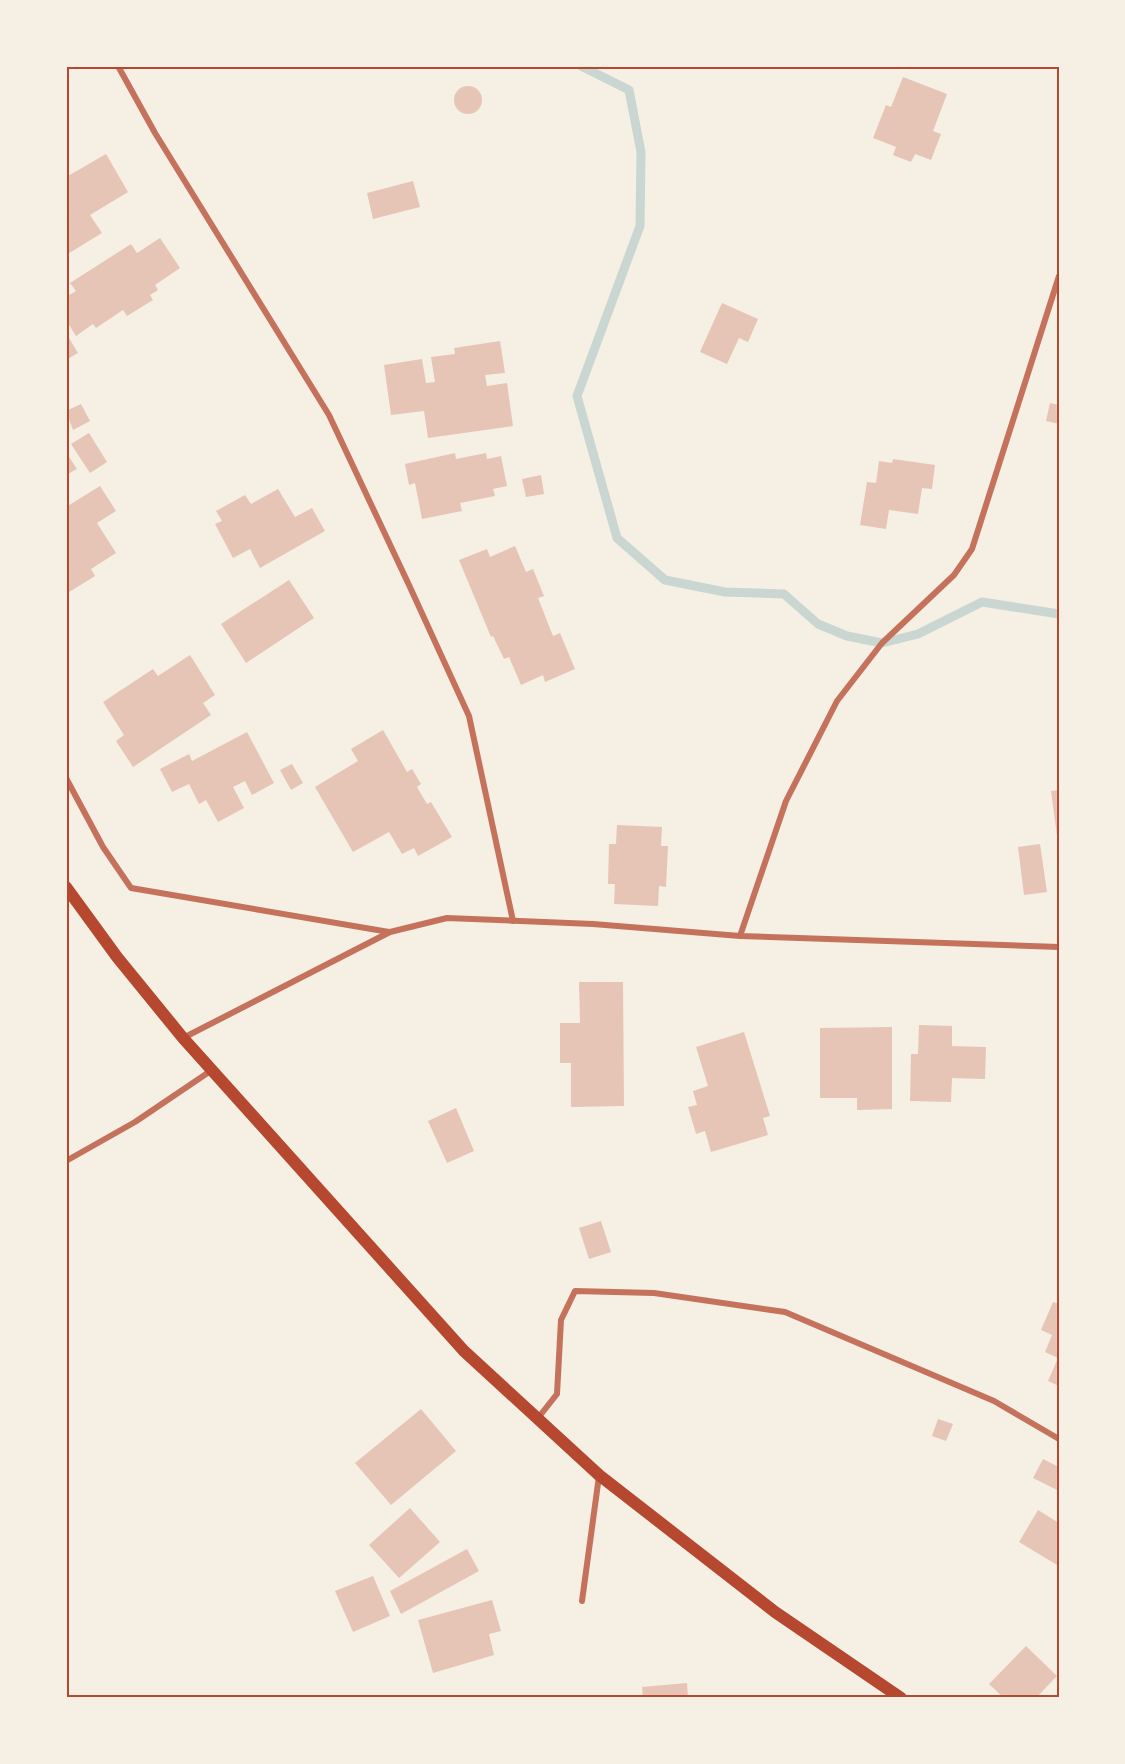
<svg xmlns="http://www.w3.org/2000/svg" width="1125" height="1764" viewBox="0 0 1125 1764" font-family="Spectral,serif">
<style>
.lines{fill:none;stroke-linecap:round;stroke-linejoin:round}
.stream{stroke:#c9d6d2;stroke-width:9}
.building{fill:#e6c5b7}
.minor{stroke:#c5725c;stroke-width:6}
.secondary{stroke:#b5482f;stroke-width:12}
.neatline{fill:none;stroke:#b5482f;stroke-width:2}
</style>
<rect width="100%" height="100%" fill="#f6efe4"/>
<g class="lines">
<path class="stream" d="M 581,66 L 629,90 L 641,152 L 640,226 L 577,396 L 617,538 L 665,580 L 725,592 L 784,594 L 818,624 L 847,636 L 882,643 L 918,634 L 982,602 L 1059,614"/>
</g>
<g class="building">
<path d="M 903,77 L 947,94 L 933,131 L 941,134 L 931,160 L 915,154 L 911,162 L 893,155 L 896,147 L 873,138 L 886,105 L 891,107 Z"/>
<circle cx="468" cy="100" r="14"/>
<path d="M 106,154 L 128,192 L 90,215 L 102,233 L 66,255 L 66,172 L 68,176 Z"/>
<path d="M 413,181 L 420,207 L 373,219 L 367,193 Z"/>
<path d="M 160,238 L 180,268 L 155,285 L 158,290 L 150,295 L 153,300 L 127,316 L 123,310 L 96,328 L 93,324 L 76,336 L 66,320 L 66,297 L 76,291 L 70,283 L 131,244 L 137,253 Z"/>
<path d="M 722,303 L 758,319 L 748,342 L 739,338 L 727,364 L 700,352 Z"/>
<path d="M 66,333 L 78,353 L 66,360 Z"/>
<path d="M 500,341 L 505,373 L 485,375 L 487,386 L 507,383 L 513,426 L 428,438 L 424,411 L 391,415 L 384,365 L 422,359 L 426,383 L 435,382 L 431,357 L 455,354 L 454,348 Z"/>
<path d="M 1050,403 L 1059,405 L 1059,424 L 1046,421 Z"/>
<path d="M 81,404 L 90,421 L 73,430 L 66,411 Z"/>
<path d="M 89,433 L 107,462 L 90,473 L 71,444 Z"/>
<path d="M 66,452 L 77,469 L 66,475 Z"/>
<path d="M 455,453 L 456,459 L 486,453 L 487,459 L 501,456 L 507,486 L 493,489 L 495,496 L 460,503 L 462,511 L 422,519 L 415,483 L 409,485 L 405,464 Z"/>
<path d="M 893,459 L 935,465 L 932,489 L 922,488 L 918,514 L 889,510 L 886,529 L 860,525 L 867,482 L 876,483 L 879,461 L 892,463 Z"/>
<path d="M 541,475 L 544,494 L 526,497 L 522,479 Z"/>
<path d="M 100,486 L 116,511 L 97,523 L 116,553 L 91,569 L 95,576 L 66,594 L 66,507 Z"/>
<path d="M 278,489 L 295,517 L 312,508 L 325,531 L 260,568 L 250,549 L 233,558 L 215,524 L 222,521 L 216,511 L 245,495 L 251,504 Z"/>
<path d="M 515,546 L 526,572 L 533,569 L 544,596 L 538,598 L 553,636 L 560,633 L 575,669 L 545,682 L 543,675 L 521,685 L 509,657 L 504,659 L 493,636 L 491,637 L 459,560 L 487,549 L 490,557 Z"/>
<path d="M 289,580 L 314,618 L 246,663 L 221,624 Z"/>
<path d="M 190,655 L 215,695 L 203,703 L 211,715 L 133,767 L 116,741 L 124,735 L 103,702 L 153,669 L 158,676 Z"/>
<path d="M 383,730 L 407,772 L 412,769 L 421,784 L 417,787 L 427,804 L 431,802 L 452,837 L 418,856 L 414,848 L 402,854 L 389,832 L 353,852 L 315,787 L 358,761 L 351,749 Z"/>
<path d="M 247,732 L 274,783 L 252,795 L 245,781 L 233,787 L 244,808 L 218,822 L 206,800 L 199,804 L 189,784 L 172,792 L 160,769 L 189,754 L 192,761 Z"/>
<path d="M 292,764 L 303,783 L 291,790 L 280,770 Z"/>
<path d="M 1059,790 L 1059,843 L 1058,843 L 1051,791 Z"/>
<path d="M 617,825 L 662,827 L 661,846 L 668,846 L 666,887 L 659,886 L 658,906 L 614,904 L 615,884 L 608,884 L 609,844 L 616,844 Z"/>
<path d="M 1040,844 L 1047,892 L 1024,895 L 1018,847 Z"/>
<path d="M 579,982 L 623,982 L 624,1106 L 571,1107 L 571,1063 L 560,1063 L 560,1023 L 580,1023 Z"/>
<path d="M 919,1025 L 952,1026 L 952,1046 L 986,1047 L 985,1079 L 952,1078 L 951,1102 L 910,1101 L 911,1054 L 918,1054 Z"/>
<path d="M 892,1027 L 892,1109 L 857,1110 L 857,1098 L 820,1098 L 820,1028 Z"/>
<path d="M 744,1032 L 770,1116 L 763,1118 L 768,1135 L 711,1152 L 705,1131 L 696,1134 L 688,1107 L 697,1105 L 693,1091 L 708,1086 L 696,1047 Z"/>
<path d="M 456,1108 L 474,1151 L 447,1163 L 428,1121 Z"/>
<path d="M 601,1221 L 611,1252 L 589,1259 L 579,1228 Z"/>
<path d="M 1053,1302 L 1059,1304 L 1059,1386 L 1048,1381 L 1058,1358 L 1045,1352 L 1052,1335 L 1041,1330 Z"/>
<path d="M 421,1409 L 456,1451 L 391,1505 L 355,1463 Z"/>
<path d="M 938,1419 L 953,1424 L 946,1441 L 932,1436 Z"/>
<path d="M 1043,1459 L 1059,1467 L 1059,1491 L 1033,1478 Z"/>
<path d="M 410,1508 L 440,1542 L 399,1578 L 369,1545 Z"/>
<path d="M 1038,1510 L 1059,1523 L 1057,1565 L 1019,1542 Z"/>
<path d="M 467,1549 L 479,1571 L 401,1614 L 390,1591 Z"/>
<path d="M 373,1576 L 390,1616 L 353,1632 L 335,1591 Z"/>
<path d="M 492,1600 L 501,1631 L 489,1634 L 494,1655 L 433,1673 L 418,1620 Z"/>
<path d="M 1026,1646 L 1057,1676 L 1036,1698 L 1004,1698 L 989,1684 Z"/>
<path d="M 687,1683 L 688,1698 L 643,1698 L 642,1687 Z"/>
</g>
<g class="lines">
<g class="minor">
<path d="M 118,66 L 155,133 L 329,415 L 409,585 L 469,716 L 513,921"/>
<path d="M 66,778 L 103,847 L 131,888 L 389,932"/>
<path d="M 740,936 L 786,801 L 837,701 L 882,643 L 954,575 L 972,549 L 1059,276"/>
<path d="M 183,1038 L 390,932 L 447,918 L 593,924 L 740,936 L 1059,947"/>
<path d="M 66,1161 L 135,1122 L 212,1070"/>
<path d="M 538,1418 L 557,1394 L 561,1320 L 575,1291 L 654,1293 L 785,1312 L 994,1401 L 1059,1439"/>
<path d="M 582,1601 L 599,1476"/>
</g>
<path class="secondary" d="M 66,887 L 117,957 L 183,1038 L 464,1351 L 599,1475 L 775,1612 L 901,1698"/>
</g>
<rect width="1125" height="1764" fill="none" stroke="#f6efe4" stroke-width="135"/>
<rect x="68" y="68" width="990" height="1628" class="neatline"/>
</svg>
